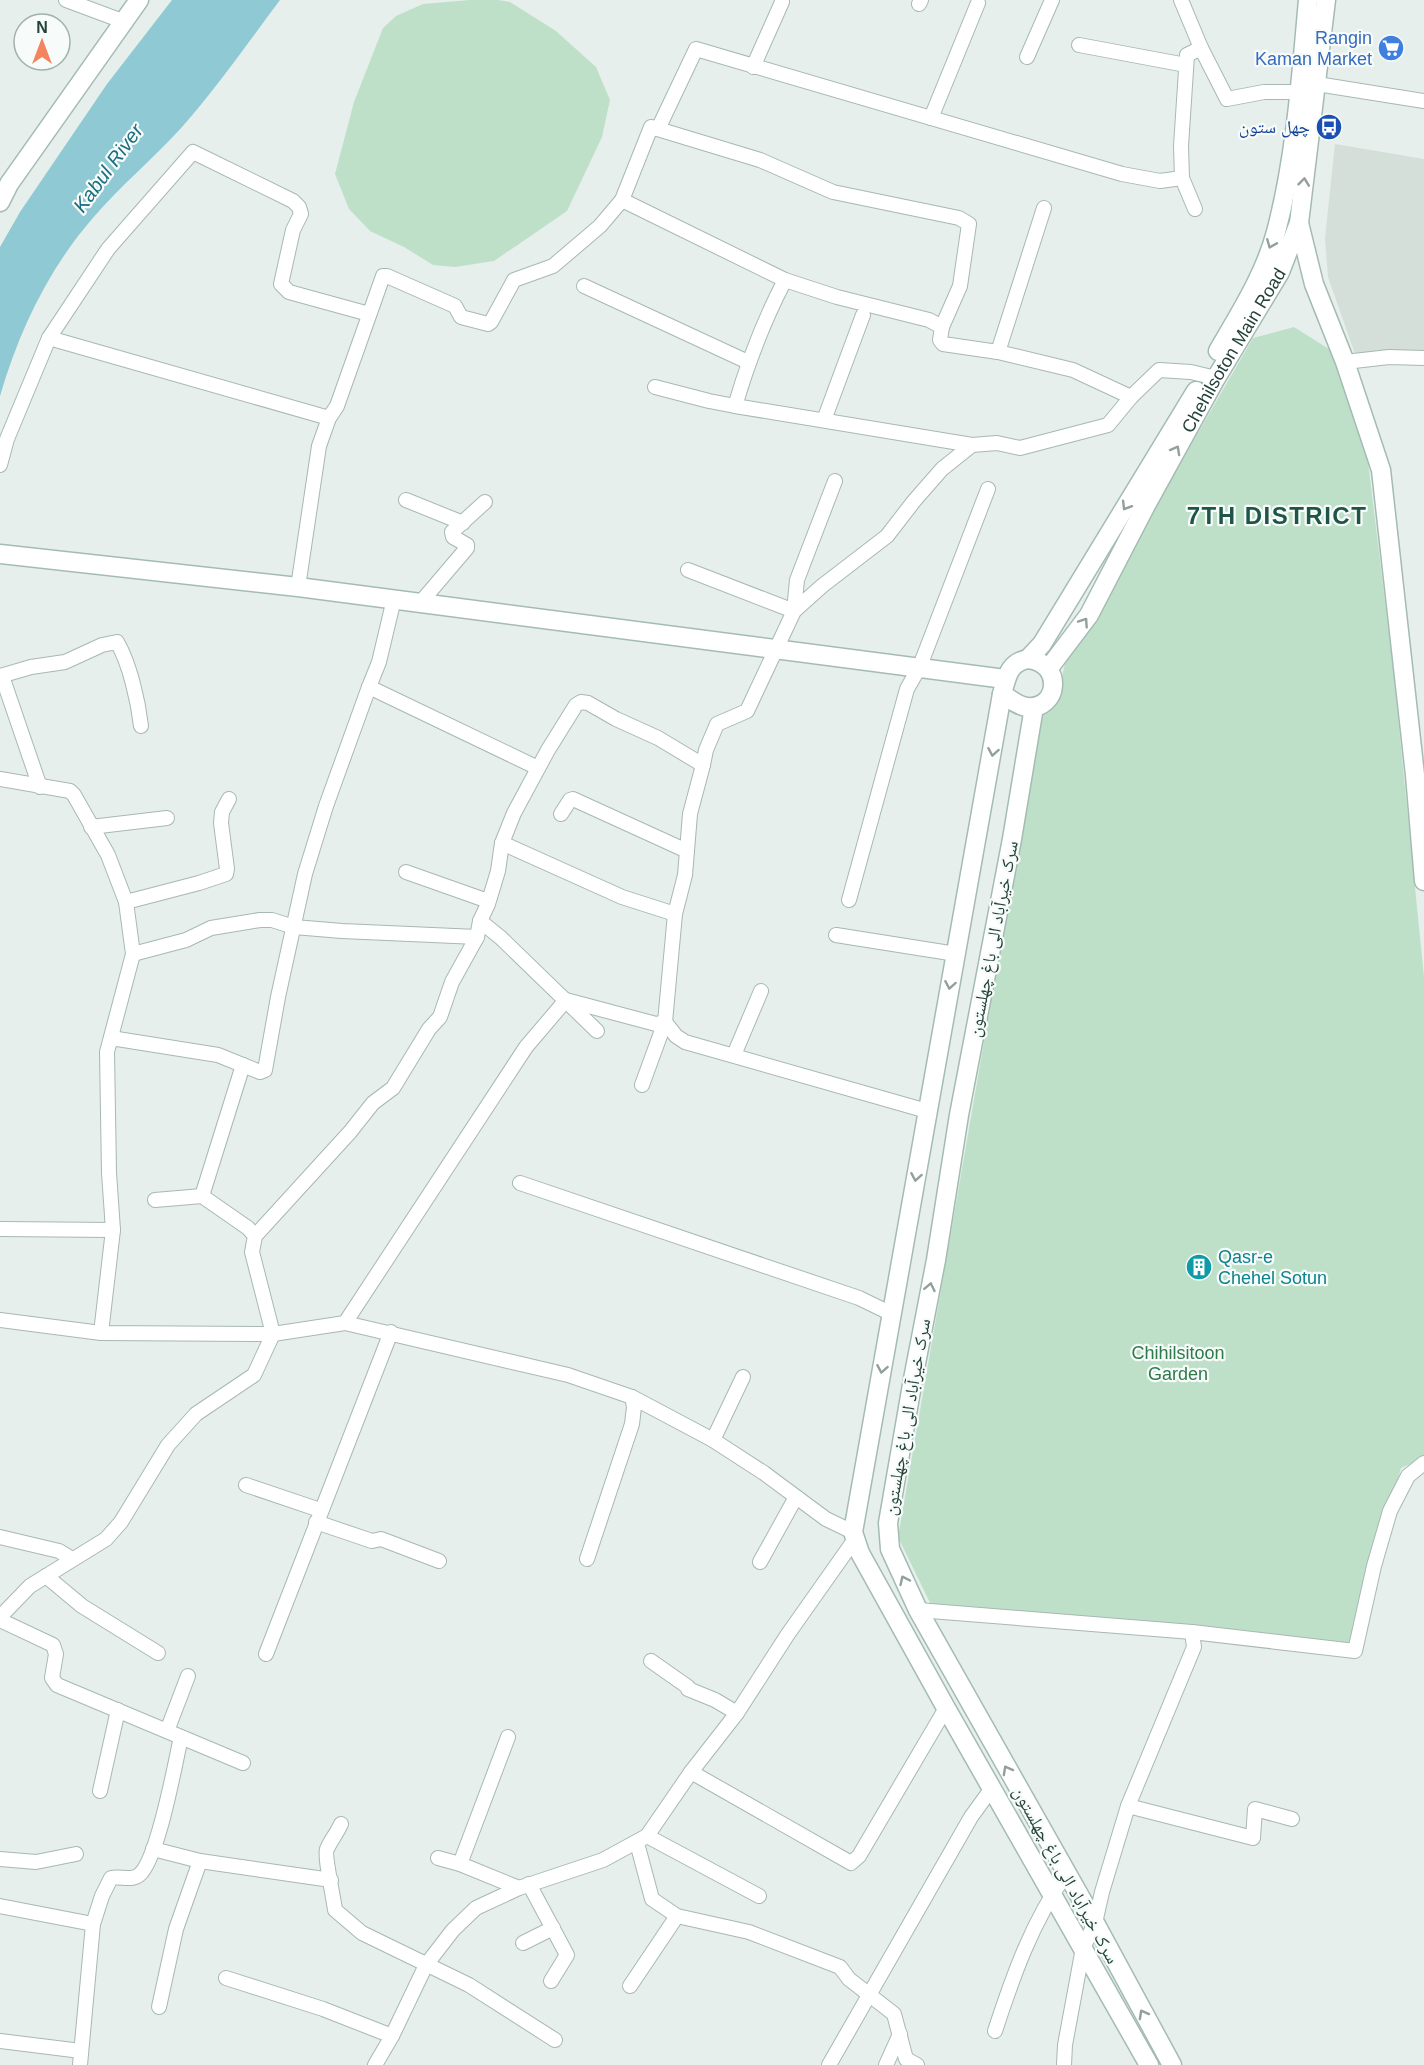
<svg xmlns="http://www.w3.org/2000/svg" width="1424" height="2065" viewBox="0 0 1424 2065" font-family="Arial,'Noto Naskh Arabic',sans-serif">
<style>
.built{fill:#d4dfda}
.green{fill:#bfe0c8}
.water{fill:#8ec9d4}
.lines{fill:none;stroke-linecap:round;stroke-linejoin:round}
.street-casing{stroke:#a8b8b2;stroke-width:16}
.secondary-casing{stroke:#a4bbb3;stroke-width:21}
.street{stroke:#fff;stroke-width:14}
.secondary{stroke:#fff;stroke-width:18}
.oneway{stroke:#92a09c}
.labels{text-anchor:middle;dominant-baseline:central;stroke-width:4.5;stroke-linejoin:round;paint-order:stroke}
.shop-label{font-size:18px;fill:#366cbe;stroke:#f7fbf9;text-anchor:end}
.transit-label{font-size:18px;fill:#164399;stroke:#f7fbf9;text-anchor:end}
.street-label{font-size:18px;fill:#24423a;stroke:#f7fbf9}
.culture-label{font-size:18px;fill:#0d838f;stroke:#f7fbf9;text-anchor:start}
.park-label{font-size:18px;fill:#2d7a4b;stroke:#f7fbf9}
.water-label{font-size:20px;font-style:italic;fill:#1c6f80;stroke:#f7fbf9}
.district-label{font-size:24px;font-weight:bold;letter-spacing:1.5px;fill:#1f5548;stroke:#f7fbf9}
</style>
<rect width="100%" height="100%" fill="#e6efeb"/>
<path class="built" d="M 1335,144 L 1424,159 L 1424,353 L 1355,354 L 1328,277 L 1325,238 Z"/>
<g class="green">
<path d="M 470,0 L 498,0 L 510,2 L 556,31 L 596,67 L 610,100 L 602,137 L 567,211 L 494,261 L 455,267 L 433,265 L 404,247 L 370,231 L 349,209 L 335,174 L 354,102 L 383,28 L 396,16 L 423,4 Z"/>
<path d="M 1294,327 L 1337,354 L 1365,437 L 1393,667 L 1424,977 L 1424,1458 L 1401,1468 L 1354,1648 L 934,1611 L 898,1537 L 1041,714 C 1054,697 1062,684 1065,662 L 1253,338 Z"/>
</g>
<path class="water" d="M 172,0 L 280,0 C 248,43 217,87 182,127 C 153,159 120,186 92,219 C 48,270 19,331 0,396 L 0,247 L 20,212 L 107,84 Z"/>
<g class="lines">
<defs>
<g id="street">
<path d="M 66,0 L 125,22"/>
<path d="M 1181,0 L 1201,48 L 1227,99 L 1264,92 L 1299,92"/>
<path d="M 919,4 L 921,0"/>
<path d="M 1079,45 L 1186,65"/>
<path d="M 1027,57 L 1052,0"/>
<path d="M 753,67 L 782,2"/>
<path d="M 1317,84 L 1424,101"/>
<path d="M 931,118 L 978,3"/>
<path d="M 658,129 L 696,49 L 1122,174 L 1160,181 L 1182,178"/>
<path d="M 622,200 L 785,280 L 837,297 L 929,320 L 942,327 L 940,340 L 943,344 L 998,352 L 1073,370 L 1131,397"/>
<path d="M 1195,209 L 1182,178 L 1181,146 L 1187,55 L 1201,48"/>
<path d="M 584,286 L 748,362"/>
<path d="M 49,338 L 329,418"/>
<path d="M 998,352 L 1044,208"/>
<path d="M 1345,362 L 1389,357 L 1424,358"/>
<path d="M 655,387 L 709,401 L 735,406 L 972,445 L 997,443 L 1020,448 L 1108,425 L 1131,397 L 1159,370 L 1191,372 L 1216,378"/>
<path d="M 735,406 C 748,362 764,320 785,280"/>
<path d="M 824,420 L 863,315"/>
<path d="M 0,465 L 7,439 L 49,338 L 108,249 L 193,152 L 293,201 L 299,207 L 301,214 L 293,230 L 281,284 L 289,292 L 369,314"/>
<path d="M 406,500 L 463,523"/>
<path d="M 688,570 L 794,611 L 797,580 L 835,481"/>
<path d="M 298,587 L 319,446 L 329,418 L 337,406 L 383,276 L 387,276 L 455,306 L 461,317 L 488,324 L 491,322 L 514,280 L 553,266 L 600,226 L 622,200 L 651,127 L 760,160 L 833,192 L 959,218 L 969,224 L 960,286 L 942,327"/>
<path d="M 421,602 L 467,548 L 467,545 L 453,537 L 452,532 L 485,502"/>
<path d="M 0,676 L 31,667 L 65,662 L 102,645 L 117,642 C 130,664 138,701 141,726"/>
<path d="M 2,676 L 40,787"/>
<path d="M 369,687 L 538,768"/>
<path d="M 0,779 L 70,791 L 74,795 L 108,855 L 126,902 L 133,954 L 107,1052 L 109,1173 L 113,1230 L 101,1333"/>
<path d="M 561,814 L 570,800 L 573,799 L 687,851"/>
<path d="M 91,827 L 167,818"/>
<path d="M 502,843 L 622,897 L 675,914"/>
<path d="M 406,872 L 488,901"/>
<path d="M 849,900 L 907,689 L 920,666 L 988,489"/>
<path d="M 126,902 L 199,883 L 226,874 L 227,869 L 221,823 L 222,812 L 229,799"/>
<path d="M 480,921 L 501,938 L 597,1031"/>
<path d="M 836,935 L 956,954"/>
<path d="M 133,954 L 186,940 L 211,928 L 260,920 L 272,920 L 294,927 L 342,931 L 477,937"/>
<path d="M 665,1022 L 676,1036 L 685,1042 L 927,1111"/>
<path d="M 111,1038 L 218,1055 L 260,1072 L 265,1070 L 278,997 L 305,874 L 326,806 L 369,687 L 379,662 L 394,599"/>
<path d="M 734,1055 L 761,991"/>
<path d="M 642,1085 L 665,1022 L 675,914 L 685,875 L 690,814 L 703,765 L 706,750 L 717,724 L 747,711 L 794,611 L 822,586 L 887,536 L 914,501 L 942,469 L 972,445"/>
<path d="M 520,1183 L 859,1298 L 892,1314"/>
<path d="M 202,1196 L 243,1065"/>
<path d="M 155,1200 L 202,1196 L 248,1228 L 255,1236"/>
<path d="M 0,1229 L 113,1230"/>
<path d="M 0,1320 L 101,1333 L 273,1334 L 345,1323 L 568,1375 L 632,1397 L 713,1440 L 764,1473 L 826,1519 L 853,1532"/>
<path d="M 345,1323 L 526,1047 L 566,1000 L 656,1024 L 665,1022"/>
<path d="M 713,1440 L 743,1377"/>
<path d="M 246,1485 L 320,1510"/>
<path d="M 316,1522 L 372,1541 L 381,1539 L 439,1561"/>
<path d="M 0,1537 L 59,1551 L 72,1559"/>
<path d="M 587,1559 L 632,1424 L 634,1407 L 632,1397"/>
<path d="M 760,1562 L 796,1497"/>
<path d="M 46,1576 L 82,1606 L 158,1653"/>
<path d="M 918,1610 L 1192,1632 L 1355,1651 L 1374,1566 L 1390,1511 L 1408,1476 L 1424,1463"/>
<path d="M 0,1617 L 30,1586 L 106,1539 L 121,1522 L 168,1445 L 196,1414 L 254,1375 L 273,1334 L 252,1252 L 255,1236 L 350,1132 L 373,1103 L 393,1088 L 429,1029 L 440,1017 L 452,982 L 477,937 L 480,921 L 488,904 L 498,871 L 502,843 L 514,813 L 548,750 L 576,705 L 581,702 L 588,703 L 616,719 L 658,738 L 703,765"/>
<path d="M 0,1620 L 53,1645 L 56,1654 L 52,1678 L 57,1685 L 243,1763"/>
<path d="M 266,1654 L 391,1332"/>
<path d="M 651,1661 L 688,1687 L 688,1689 L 715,1700 L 737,1713"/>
<path d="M 167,1731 L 188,1676"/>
<path d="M 691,1772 L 851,1863 L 859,1856 L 946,1708"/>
<path d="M 100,1791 L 118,1710"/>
<path d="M 1128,1806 L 1253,1838 L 1255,1809 L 1292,1819"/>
<path d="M 341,1824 C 337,1833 331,1840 327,1849 C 324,1855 334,1900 335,1910 L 362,1933 L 469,1985 L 555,2040"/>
<path d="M 647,1836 L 759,1896"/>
<path d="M 637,1843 L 652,1899 L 677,1916 L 749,1932 L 840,1967 L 849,1979 L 894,2014 L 906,2059 L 917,2065"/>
<path d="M 153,1849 L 200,1861 L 331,1880"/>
<path d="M 438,1858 L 460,1864 L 519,1888"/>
<path d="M 0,1859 L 36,1862 L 76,1854"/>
<path d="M 460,1864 L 508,1737"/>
<path d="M 529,1884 L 567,1955 L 551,1981"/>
<path d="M 0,1906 L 93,1924"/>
<path d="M 523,1943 L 553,1928"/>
<path d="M 226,1978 L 323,2009 L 392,2036"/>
<path d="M 630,1986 L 677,1916"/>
<path d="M 159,2007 L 176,1929 L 200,1861"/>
<path d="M 995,2031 C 1013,1976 1032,1922 1066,1874"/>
<path d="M 0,2041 L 81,2051"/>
<path d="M 80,2065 L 93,1924 L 102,1896 L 111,1878 C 120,1876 132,1881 139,1875 C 158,1860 175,1764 181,1737"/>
<path d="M 375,2065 L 392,2036 L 426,1965 L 453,1930 L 476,1908 L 519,1888 L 603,1860 L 647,1836 L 691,1772 L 737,1713 L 788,1634 L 855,1539"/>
<path d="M 829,2065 L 971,1817 L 992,1788"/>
<path d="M 886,2065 L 900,2034"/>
<path d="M 1064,2065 L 1065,2045 L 1083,1948 L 1095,1923 L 1102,1892 L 1128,1806 L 1194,1647 L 1192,1632"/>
</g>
<g id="secondary">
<path d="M 0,202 L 9,184 L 139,0"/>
<path d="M 1299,223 L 1314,284 L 1345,362 L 1381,470 L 1415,775 L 1424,881"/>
<path d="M 1218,351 C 1240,313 1265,274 1276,232 C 1296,156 1301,77 1308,0"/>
<path d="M 0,554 L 298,587 L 1005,679"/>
<path d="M 1028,659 L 1042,644 L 1196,391"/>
<path d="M 1028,659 C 1064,663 1059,710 1027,707 C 1018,706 1010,699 1002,694 C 1007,677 1008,663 1028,659 Z"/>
<path id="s1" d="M 1049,668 L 1089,615 L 1145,507 L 1216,378 L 1280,272 L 1299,223 L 1326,0"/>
<path d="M 1002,694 L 853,1532 L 860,1553 L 946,1708 L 1149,2065"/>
<path d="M 1034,707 L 1012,839 L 959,1115 L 936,1260 L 913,1379 L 888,1523 L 890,1549 L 918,1610 L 1095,1923 L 1172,2065"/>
</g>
</defs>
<use href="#street" class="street-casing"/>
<use href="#secondary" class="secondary-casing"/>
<use href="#street" class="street"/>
<use href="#secondary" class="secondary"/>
</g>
<defs><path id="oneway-chevron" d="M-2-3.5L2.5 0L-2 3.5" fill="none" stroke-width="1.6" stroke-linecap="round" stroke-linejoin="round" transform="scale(1.5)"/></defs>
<g class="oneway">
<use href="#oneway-chevron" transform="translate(1304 182) rotate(-83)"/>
<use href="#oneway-chevron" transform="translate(1271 244) rotate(112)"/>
<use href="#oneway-chevron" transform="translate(1176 450) rotate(-61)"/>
<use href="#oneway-chevron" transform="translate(1126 506) rotate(121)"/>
<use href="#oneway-chevron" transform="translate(1084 622) rotate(-56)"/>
<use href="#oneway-chevron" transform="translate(993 752) rotate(100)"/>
<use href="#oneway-chevron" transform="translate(950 985) rotate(100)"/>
<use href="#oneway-chevron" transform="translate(916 1177) rotate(100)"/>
<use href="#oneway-chevron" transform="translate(930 1287) rotate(-78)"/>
<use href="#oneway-chevron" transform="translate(882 1369) rotate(100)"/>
<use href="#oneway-chevron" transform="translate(904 1580) rotate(-115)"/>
<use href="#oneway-chevron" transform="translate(1007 1770) rotate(-119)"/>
<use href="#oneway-chevron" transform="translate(1143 2014) rotate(-119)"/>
</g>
<defs>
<symbol id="supermarket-disc" viewBox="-11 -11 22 22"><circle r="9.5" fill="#3f7fe0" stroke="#f7fbf9"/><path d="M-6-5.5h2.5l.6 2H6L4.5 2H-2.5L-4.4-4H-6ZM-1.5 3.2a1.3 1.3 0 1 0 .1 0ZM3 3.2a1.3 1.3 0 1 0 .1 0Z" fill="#fff"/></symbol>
<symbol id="bus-disc" viewBox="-11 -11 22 22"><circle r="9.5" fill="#1a4fb4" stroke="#f7fbf9"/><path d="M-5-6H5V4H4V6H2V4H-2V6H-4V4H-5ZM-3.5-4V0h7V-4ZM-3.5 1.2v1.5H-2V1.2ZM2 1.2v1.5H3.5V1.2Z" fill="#fff"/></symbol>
<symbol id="building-disc" viewBox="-11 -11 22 22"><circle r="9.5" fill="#0f9aa8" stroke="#f7fbf9"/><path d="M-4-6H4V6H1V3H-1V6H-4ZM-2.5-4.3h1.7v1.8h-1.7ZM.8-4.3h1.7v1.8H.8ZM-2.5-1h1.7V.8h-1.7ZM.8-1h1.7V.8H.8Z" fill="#fff"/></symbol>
</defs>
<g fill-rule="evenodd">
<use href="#supermarket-disc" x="1376" y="33" width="30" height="30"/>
<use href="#bus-disc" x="1314" y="112" width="30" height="30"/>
<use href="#building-disc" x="1184" y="1252" width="30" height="30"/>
</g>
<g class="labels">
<g class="shop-label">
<text x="1372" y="38">Rangin<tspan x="1372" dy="21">Kaman Market</tspan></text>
</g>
<g class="transit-label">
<text x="1310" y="127">چهل ستون</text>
</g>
<g class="street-label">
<text stroke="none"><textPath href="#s1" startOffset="368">Chehilsoton Main Road</textPath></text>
<text transform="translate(993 939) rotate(-79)">سرک خیرآباد الی باغ چهلستون</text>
<text transform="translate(907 1417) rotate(-80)">سرک خیرآباد الی باغ چهلستون</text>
<text transform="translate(1066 1875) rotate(61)">سرک خیرآباد الی باغ چهلستون</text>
</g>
<g class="culture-label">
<text x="1218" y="1257">Qasr-e<tspan x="1218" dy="21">Chehel Sotun</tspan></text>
</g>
<g class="park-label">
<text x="1178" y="1353">Chihilsitoon<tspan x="1178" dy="21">Garden</tspan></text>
</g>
<g class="water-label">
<text transform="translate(108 168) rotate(-54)">Kabul River</text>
</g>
<g class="district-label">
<text x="1277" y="515">7TH DISTRICT</text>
</g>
</g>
<g transform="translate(42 42)"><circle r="28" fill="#f7fbf9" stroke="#a3b1ad" stroke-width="1.5"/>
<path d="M0-4.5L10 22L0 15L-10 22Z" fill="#f4845f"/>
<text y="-9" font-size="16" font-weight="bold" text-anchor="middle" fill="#24423a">N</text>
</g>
</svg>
